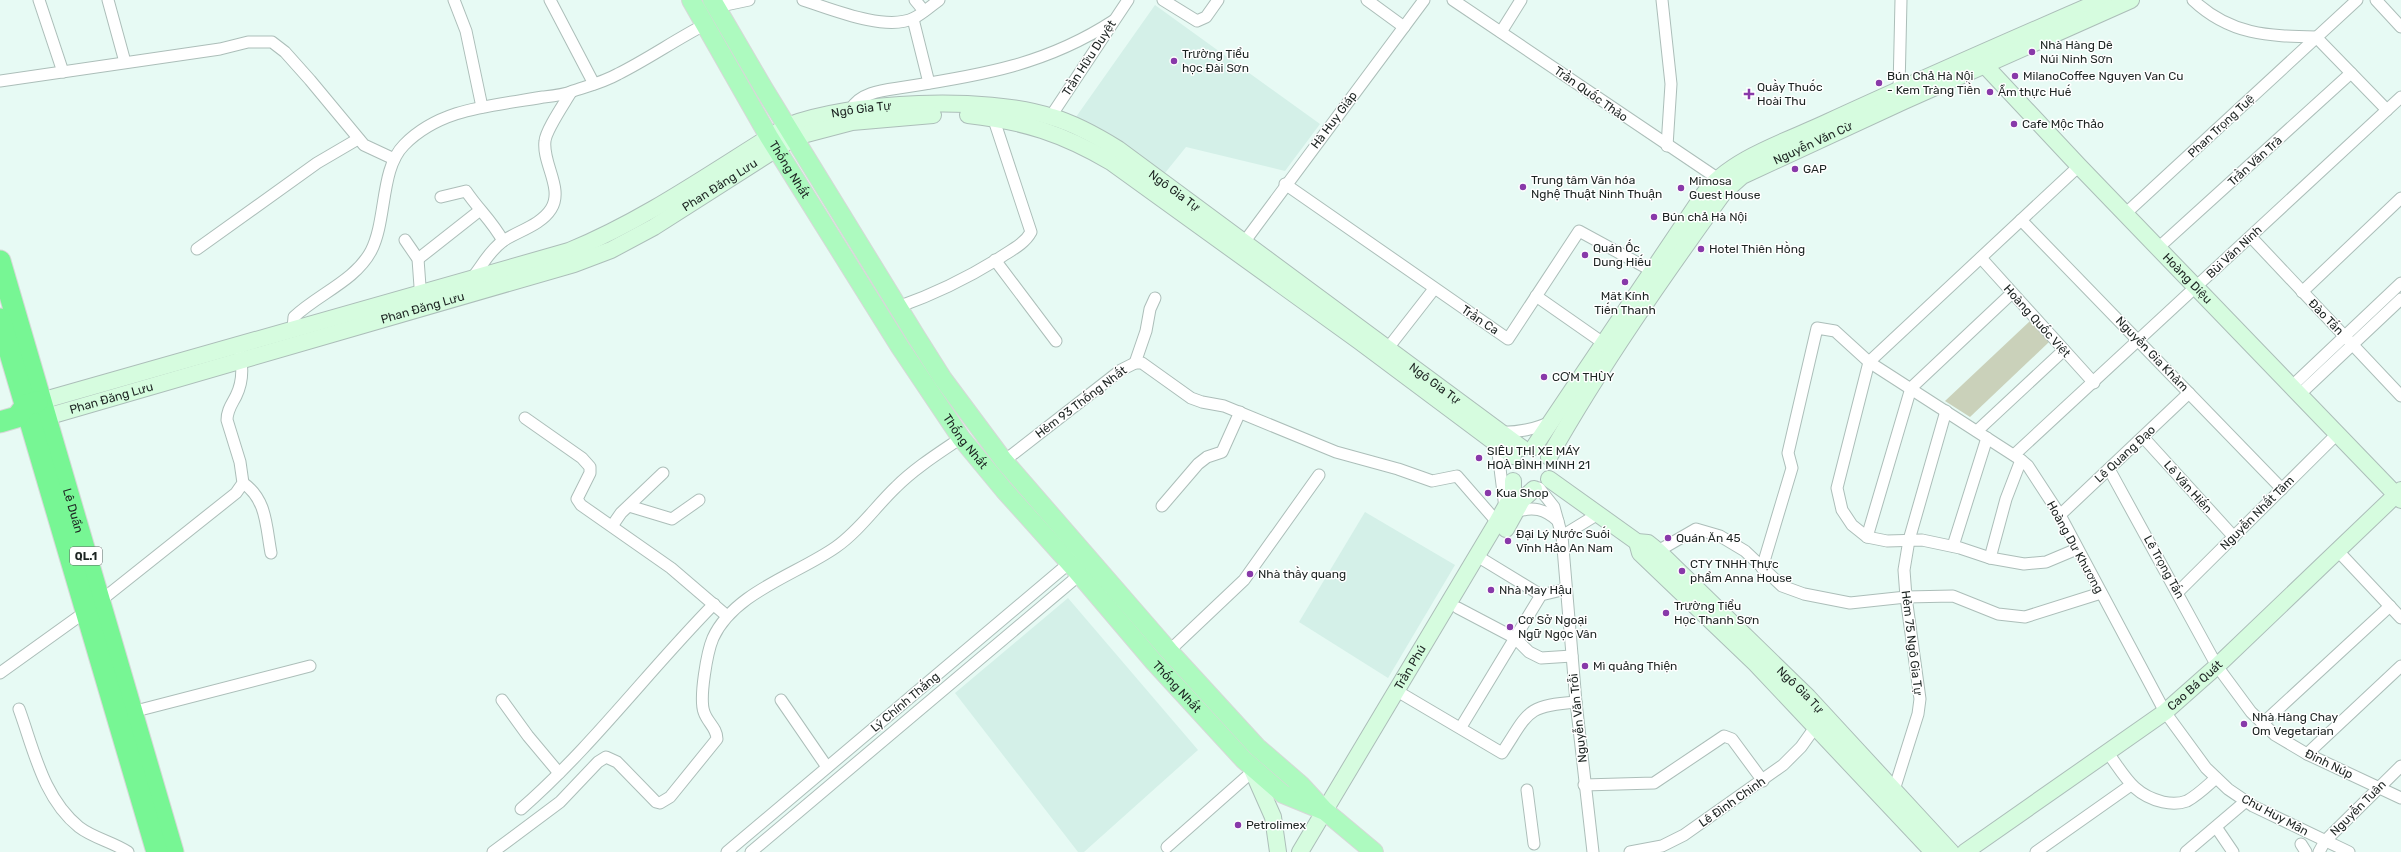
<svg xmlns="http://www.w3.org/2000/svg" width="2401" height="852" viewBox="0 0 2401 852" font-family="Rubik,sans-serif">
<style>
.built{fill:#d4f0e8}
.green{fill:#cad1ba}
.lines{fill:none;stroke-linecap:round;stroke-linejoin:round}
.street-casing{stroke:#acbeb9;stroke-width:13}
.secondary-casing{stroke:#acbeb9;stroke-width:18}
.primary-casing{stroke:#d6d8d7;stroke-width:20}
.highway-casing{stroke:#d6d8d7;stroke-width:23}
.street{stroke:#fff;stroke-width:11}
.secondary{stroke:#d6fcdf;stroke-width:16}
.primary{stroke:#adfabf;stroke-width:18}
.highway{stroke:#77f694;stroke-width:21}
.poi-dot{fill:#8839a9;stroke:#fff;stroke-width:1.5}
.labels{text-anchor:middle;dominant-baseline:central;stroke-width:3;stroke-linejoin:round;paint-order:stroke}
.shield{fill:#fff;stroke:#616664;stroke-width:1}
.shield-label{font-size:11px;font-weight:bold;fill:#1d2422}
.poi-label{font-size:12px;fill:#1d2422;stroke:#fff;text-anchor:start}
.street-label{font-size:12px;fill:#1d2422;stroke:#fff}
</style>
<rect width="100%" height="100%" fill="#e7faf4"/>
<g class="built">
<path d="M 1155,5 L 1320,124 L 1285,171 L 1186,147 L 1165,173 L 1118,140 L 1076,117 Z"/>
<path d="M 1365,512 L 1455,565 L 1388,678 L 1299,622 Z"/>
<path d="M 1068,598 L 1198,750 L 1084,852 L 1078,852 L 955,693 Z"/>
</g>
<path class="green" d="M 2030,321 L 2049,342 L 1970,417 L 1945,401 Z"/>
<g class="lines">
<defs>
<g id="street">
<path d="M 39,0 L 63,72"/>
<path d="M 108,0 L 125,62"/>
<path d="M 454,0 L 466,31 L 482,107"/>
<path d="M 550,0 L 594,84"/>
<path d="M 803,0 C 831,9 886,32 914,18 C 922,14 931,6 939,0"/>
<path d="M 915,0 L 924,11"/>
<path d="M 1163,0 L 1197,21 L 1206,17 L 1218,0"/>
<path d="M 1367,0 L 1404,27"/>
<path d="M 1453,0 L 1723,182"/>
<path d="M 1662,0 L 1671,84 L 1667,146"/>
<path d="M 1901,0 L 1899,89 L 1901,95"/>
<path d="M 2193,0 C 2230,35 2268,36 2316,37 L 2387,110"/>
<path d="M 2376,0 L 2401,27"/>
<path d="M 716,7 L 749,0"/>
<path d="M 913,19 L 929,83"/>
<path d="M 1501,32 L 1521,0"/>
<path d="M 0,81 L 220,49 L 248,42 L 272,42 L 285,52 L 310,80 L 364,145 L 394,159"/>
<path d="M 851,109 C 861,91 887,90 905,87 C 983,75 1047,64 1113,21"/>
<path d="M 1051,116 L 1128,0"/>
<path d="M 1285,184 L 1508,339 L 1579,231 L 1658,274"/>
<path d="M 441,197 L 466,191 C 478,209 493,222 503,241"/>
<path d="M 2125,214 L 2357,0"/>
<path d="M 2021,220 L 2282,489"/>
<path d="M 2251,237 L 2401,396"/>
<path d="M 405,240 L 418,259 L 421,300"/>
<path d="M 1245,241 L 1424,0"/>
<path d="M 2158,248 L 2351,73"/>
<path d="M 197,249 L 317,163 L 358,139"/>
<path d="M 1981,258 L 2094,383"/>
<path d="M 418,259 L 479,211"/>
<path d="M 995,260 L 1056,341"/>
<path d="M 472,278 C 483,265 488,252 503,241 C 518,231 541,225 551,209 C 564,189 542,163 545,141 C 546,130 564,104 571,92"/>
<path d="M 2302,292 L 2401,198"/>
<path d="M 1536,296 L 1609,347"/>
<path d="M 898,307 C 935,294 964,280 998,259 C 1009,251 1024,245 1031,232 L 993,117"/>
<path d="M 293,329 L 294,317 C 318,294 355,281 371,251 C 387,220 380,169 404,145 C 441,107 494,106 543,97 C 553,96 564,95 573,91 C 588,86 604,82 618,74 C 648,59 675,40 704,25"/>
<path d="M 1388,348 L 1434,289"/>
<path d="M 1135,363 L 1146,331 L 1150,309 L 1155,298"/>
<path d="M 2291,387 L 2401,283"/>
<path d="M 2299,395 L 2401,299"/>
<path d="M 525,418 L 582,458 L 590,467 L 590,473 L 577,499 L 581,505 L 671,568 L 727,616"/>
<path d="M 1977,431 L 2064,350"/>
<path d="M 1499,432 C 1516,433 1537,429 1552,421"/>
<path d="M 2143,437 L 2234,537"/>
<path d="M 1497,445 L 1505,508"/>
<path d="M 2014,455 L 2401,97"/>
<path d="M 1004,461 L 1121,370 L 1135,363 L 1142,363 L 1191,398 L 1202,402 L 1224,406 L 1336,452 L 1398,469 L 1432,481 L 1457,476 L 1497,522"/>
<path d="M 2109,469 L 2217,666 L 2251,712 L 2275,735 L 2307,754 L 2401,798"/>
<path d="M 243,483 C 267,499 266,527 271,553"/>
<path d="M 1539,488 L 1554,507 L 1562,536 L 1576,702 L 1593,852"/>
<path d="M 629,506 L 672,519 L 699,500"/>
<path d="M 1162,506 L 1198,464 L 1207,457 L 1222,452 L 1240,412"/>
<path d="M 1516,512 C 1533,506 1545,509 1558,521"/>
<path d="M 2060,515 L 2189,393"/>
<path d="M 612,526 L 621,513 L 663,473"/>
<path d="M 1562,536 L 1598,514"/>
<path d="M 1867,537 L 1911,388 L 2012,293"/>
<path d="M 1953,546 L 1987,438"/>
<path d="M 2077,549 L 2046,562 L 2024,564 L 1990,558 L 1960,548 L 1922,540 L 1887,541 L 1867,537 L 1852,525 L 1842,510 L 1837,488 L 1869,362 L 2079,166"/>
<path d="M 1658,551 L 1696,529 L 1720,536 L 1745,551 L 1782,586 L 1804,594 L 1850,603 L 1906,597 L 1953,596 L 1998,614 L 2025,617 L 2101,593"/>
<path d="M 2338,551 L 2401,618"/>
<path d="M 1477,556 L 1541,595"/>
<path d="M 1990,558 L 2006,499 L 2021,460"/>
<path d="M 1762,568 L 1792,468 L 1788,453 L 1817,328 L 1835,331 L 1869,362 L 2021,460 L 2028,466 L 2060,515 L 2165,712 L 2206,768 L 2228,789 L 2253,806 L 2349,852"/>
<path d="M 2178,592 L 2337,434"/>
<path d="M 99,602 L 236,493 L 243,483 L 240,462 L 227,420 C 227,410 232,404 236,396 C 242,384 243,369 240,355"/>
<path d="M 1458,608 L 1515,638 L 1529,652 L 1541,658 L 1572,656"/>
<path d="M 1169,651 L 1244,580 L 1319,475"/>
<path d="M 0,673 L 85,612"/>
<path d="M 1397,691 L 1502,753 C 1529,712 1525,706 1576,702"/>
<path d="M 502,700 L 528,736 L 559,773"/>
<path d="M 781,700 L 827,767"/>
<path d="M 19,709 C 34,750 43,798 79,827 C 93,838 113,842 128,852"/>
<path d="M 132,712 L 310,666"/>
<path d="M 2262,724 L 2390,606"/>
<path d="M 1461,727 L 1541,595 L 1566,589"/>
<path d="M 2108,753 C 2125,776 2133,795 2163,802 C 2172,804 2179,804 2187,801 C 2198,795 2207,786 2216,778"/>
<path d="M 2307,754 L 2401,666"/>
<path d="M 1584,785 L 1654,783 L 1724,736 L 1732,739 L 1763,781"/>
<path d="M 1527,790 L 1534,844"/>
<path d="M 1894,790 L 1918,714 L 1920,699 L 1906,597 L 1904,570 L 1909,540 L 1946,411"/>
<path d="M 521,809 C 592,747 648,671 714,604"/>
<path d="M 2216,827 L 2233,852"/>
<path d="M 2301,844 L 2306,852"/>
<path d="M 1167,847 L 1253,771"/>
<path d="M 493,852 L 560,802 L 598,762 L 606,757 L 617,762 L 656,802 L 660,803 L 670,797 L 717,739 C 717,728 707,722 704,712 C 699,698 707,652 713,638 C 734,592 798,574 836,547 C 859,531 876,506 896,487 C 915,468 939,453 961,438"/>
<path d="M 727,852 L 1074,559"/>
<path d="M 751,852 L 1084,571"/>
<path d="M 1630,852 L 1662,846 L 1684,835 L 1783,765 L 1801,747 L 1816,726"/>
<path d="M 2036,852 L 2131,785"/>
<path d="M 2186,852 L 2246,801"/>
<path d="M 2319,852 L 2325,841 L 2401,766"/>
</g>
<g id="secondary">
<path id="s1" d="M 1978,58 L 2079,166 L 2401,500"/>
<path d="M 968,115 C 1024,121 1063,134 1111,162 L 1359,341 L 1513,456"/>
<path id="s2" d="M 41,401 L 569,251 C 647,219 715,170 787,126 C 852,101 985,95 1052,117 C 1076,124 1097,136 1118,149 L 1522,448"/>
<path id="s3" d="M 46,417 L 574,264 L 611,250 L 654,227 L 795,137 L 852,122 L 933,115"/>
<path d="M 1534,447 L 1704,194 C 1731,158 1788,141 1828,122 C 1919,80 2011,40 2103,0"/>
<path id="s4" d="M 1549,457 C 1601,365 1662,278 1724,192 L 1742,176 L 1904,101 L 2131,0"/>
<path id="s5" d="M 1549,479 L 1637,542 L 1648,543 L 1658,551 L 1808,697 L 1951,852"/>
<path d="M 1506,529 L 1522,500 L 1534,489"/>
<path d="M 1637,542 L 1640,553 L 1756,664 L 1933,852"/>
<path d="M 1250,765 L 1273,817 L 1278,852"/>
<path id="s6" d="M 1300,852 L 1497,522 L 1513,494 L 1513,481"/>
<path id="s7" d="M 1965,852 L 2165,712 L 2217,666 L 2401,490"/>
</g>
<g id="primary">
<path id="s8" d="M 691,0 L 769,137 L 900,347 L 961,438 L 1004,490 L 1075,569 L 1154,662 L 1244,760 L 1283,794 L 1322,810"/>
<path d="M 712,0 L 764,89 L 917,338 L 943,379 L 1004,461 L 1169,651 L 1257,747 L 1301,785 L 1325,811 L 1374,852"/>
</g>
<g id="highway">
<path id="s9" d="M 0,261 L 173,852"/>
<path d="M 0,319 L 157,852"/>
<path d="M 0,422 L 17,417 L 26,405 L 37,402"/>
</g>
</defs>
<use href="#street" class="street-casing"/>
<use href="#secondary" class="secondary-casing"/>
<use href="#primary" class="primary-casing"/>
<use href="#highway" class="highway-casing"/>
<use href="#street" class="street"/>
<use href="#secondary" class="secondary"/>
<use href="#primary" class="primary"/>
<use href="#highway" class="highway"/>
</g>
<g class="poi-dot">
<circle cx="2032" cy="52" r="4"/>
<circle cx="1174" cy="61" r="4"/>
<circle cx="2015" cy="76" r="4"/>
<circle cx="1879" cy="83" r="4"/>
<circle cx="1990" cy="92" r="4"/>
<path d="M1747 88h4v4h4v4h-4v4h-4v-4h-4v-4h4z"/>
<circle cx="2014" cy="124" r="4"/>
<circle cx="1795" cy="169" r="4"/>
<circle cx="1523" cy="187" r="4"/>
<circle cx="1681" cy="188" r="4"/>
<circle cx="1654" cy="217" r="4"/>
<circle cx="1701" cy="249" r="4"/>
<circle cx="1585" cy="255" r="4"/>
<circle cx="1625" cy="282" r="4"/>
<circle cx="1544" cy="377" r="4"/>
<circle cx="1479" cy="458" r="4"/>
<circle cx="1488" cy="493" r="4"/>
<circle cx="1668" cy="538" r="4"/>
<circle cx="1508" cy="541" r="4"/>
<circle cx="1682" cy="571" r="4"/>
<circle cx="1250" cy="574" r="4"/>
<circle cx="1491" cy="590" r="4"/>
<circle cx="1666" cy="613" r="4"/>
<circle cx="1510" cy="627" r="4"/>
<circle cx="1585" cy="666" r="4"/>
<circle cx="2244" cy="724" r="4"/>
<circle cx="1238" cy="825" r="4"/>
</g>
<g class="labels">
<rect class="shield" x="70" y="547" width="32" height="18" rx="3"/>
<g class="shield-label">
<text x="86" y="556">QL.1</text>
</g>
<g class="poi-label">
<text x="2040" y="45">Nhà Hàng Dê<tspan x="2040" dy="14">Núi Ninh Sơn</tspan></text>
<text x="1182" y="54">Trường Tiểu<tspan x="1182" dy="14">học Đài Sơn</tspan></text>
<text x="1887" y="76">Bún Chả Hà Nội<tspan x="1887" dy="14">- Kem Tràng Tiền</tspan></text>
<text x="2023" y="76">MilanoCoffee Nguyen Van Cu</text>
<text x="1757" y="87">Quầy Thuốc<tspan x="1757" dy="14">Hoài Thu</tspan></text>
<text x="1998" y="92">Ẩm thực Huế</text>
<text x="2022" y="124">Cafe Mộc Thảo</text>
<text x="1803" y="169">GAP</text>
<text x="1531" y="180">Trung tâm Văn hóa<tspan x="1531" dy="14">Nghệ Thuật Ninh Thuận</tspan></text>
<text x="1689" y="181">Mimosa<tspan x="1689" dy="14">Guest House</tspan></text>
<text x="1662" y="217">Bún chả Hà Nội</text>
<text x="1593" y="248">Quán Ốc<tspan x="1593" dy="14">Dung Hiếu</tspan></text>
<text x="1709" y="249">Hotel Thiên Hồng</text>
<text x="1625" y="296" text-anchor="middle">Măt Kính<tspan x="1625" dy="14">Tiến Thanh</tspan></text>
<text x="1552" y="377">CƠM THÙY</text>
<text x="1487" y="451">SIÊU THỊ XE MÁY<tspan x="1487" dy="14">HOÀ BÌNH MINH 21</tspan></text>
<text x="1496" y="493">Kua Shop</text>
<text x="1516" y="534">Đại Lý Nước Suối<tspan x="1516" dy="14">Vĩnh Hảo An Nam</tspan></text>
<text x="1676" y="538">Quán Ăn 45</text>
<text x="1690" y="564">CTY TNHH Thực<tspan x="1690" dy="14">phẩm Anna House</tspan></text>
<text x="1258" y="574">Nhà thầy quang</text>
<text x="1499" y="590">Nhà May Hậu</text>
<text x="1674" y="606">Trường Tiểu<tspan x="1674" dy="14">Học Thanh Sơn</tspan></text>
<text x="1518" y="620">Cơ Sở Ngoại<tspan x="1518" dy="14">Ngữ Ngọc Vân</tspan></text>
<text x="1593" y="666">Mì quảng Thiện</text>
<text x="2252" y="717">Nhà Hàng Chay<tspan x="2252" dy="14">Om Vegetarian</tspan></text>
<text x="1246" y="825">Petrolimex</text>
</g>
<g class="street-label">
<text transform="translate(1089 58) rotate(-57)">Trần Hữu Duyệt</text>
<text transform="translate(1591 94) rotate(35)">Trần Quốc Thảo</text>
<text stroke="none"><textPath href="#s2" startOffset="877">Ngô Gia Tự</textPath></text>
<text transform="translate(1334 120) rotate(-53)">Hà Huy Giáp</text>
<text transform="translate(2221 126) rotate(-43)">Phan Trọng Tuệ</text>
<text stroke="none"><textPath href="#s4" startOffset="420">Nguyễn Văn Cừ</textPath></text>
<text transform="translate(2255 161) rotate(-42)">Trần Văn Trà</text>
<text stroke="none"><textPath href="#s8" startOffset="196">Thống Nhất</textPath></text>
<text stroke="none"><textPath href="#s3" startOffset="716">Phan Đăng Lưu</textPath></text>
<text stroke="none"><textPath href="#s2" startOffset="1213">Ngô Gia Tự</textPath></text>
<text transform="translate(2234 252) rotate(-43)">Bùi Văn Ninh</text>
<text stroke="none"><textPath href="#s1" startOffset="304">Hoàng Diệu</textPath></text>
<text stroke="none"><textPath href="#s3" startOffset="392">Phan Đăng Lưu</textPath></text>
<text transform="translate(2326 317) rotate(46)">Đào Tấn</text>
<text transform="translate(1480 320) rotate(34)">Trần Ca</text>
<text transform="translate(2037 321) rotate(48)">Hoàng Quốc Việt</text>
<text transform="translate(2152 354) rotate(46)">Nguyễn Gia Khảm</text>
<text stroke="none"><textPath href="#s2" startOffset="1537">Ngô Gia Tự</textPath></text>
<text stroke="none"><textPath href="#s3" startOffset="68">Phan Đăng Lưu</textPath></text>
<text transform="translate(1081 402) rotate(-37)">Hẻm 93 Thống Nhất</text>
<text stroke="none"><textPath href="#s8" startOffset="520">Thống Nhất</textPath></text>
<text transform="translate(2125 454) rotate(-43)">Lê Quang Đạo</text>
<text transform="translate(2188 487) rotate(48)">Lê Văn Hiến</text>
<text stroke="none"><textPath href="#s9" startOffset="260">Lê Duẩn</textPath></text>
<text transform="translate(2257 513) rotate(-45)">Nguyễn Nhất Tâm</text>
<text transform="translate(2075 547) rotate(61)">Hoàng Dư Khương</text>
<text transform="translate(2164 567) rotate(61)">Lê Trọng Tấn</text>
<text transform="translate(1912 643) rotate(83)">Hẻm 75 Ngô Gia Tự</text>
<text stroke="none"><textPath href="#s6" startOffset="215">Trần Phú</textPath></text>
<text stroke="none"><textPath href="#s7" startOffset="284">Cao Bá Quát</textPath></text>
<text stroke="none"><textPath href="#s8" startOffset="844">Thống Nhất</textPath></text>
<text stroke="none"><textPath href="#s5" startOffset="331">Ngô Gia Tự</textPath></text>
<text transform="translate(905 702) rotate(-40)">Lý Chính Thắng</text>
<text transform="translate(1578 718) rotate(-96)">Nguyễn Văn Trỗi</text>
<text transform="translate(2329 764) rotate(26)">Đinh Núp</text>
<text transform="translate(1732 802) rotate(-35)">Lê Đình Chinh</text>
<text transform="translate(2358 808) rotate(-45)">Nguyễn Tuân</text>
<text transform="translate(2275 815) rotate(28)">Chu Huy Mân</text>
</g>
</g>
</svg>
